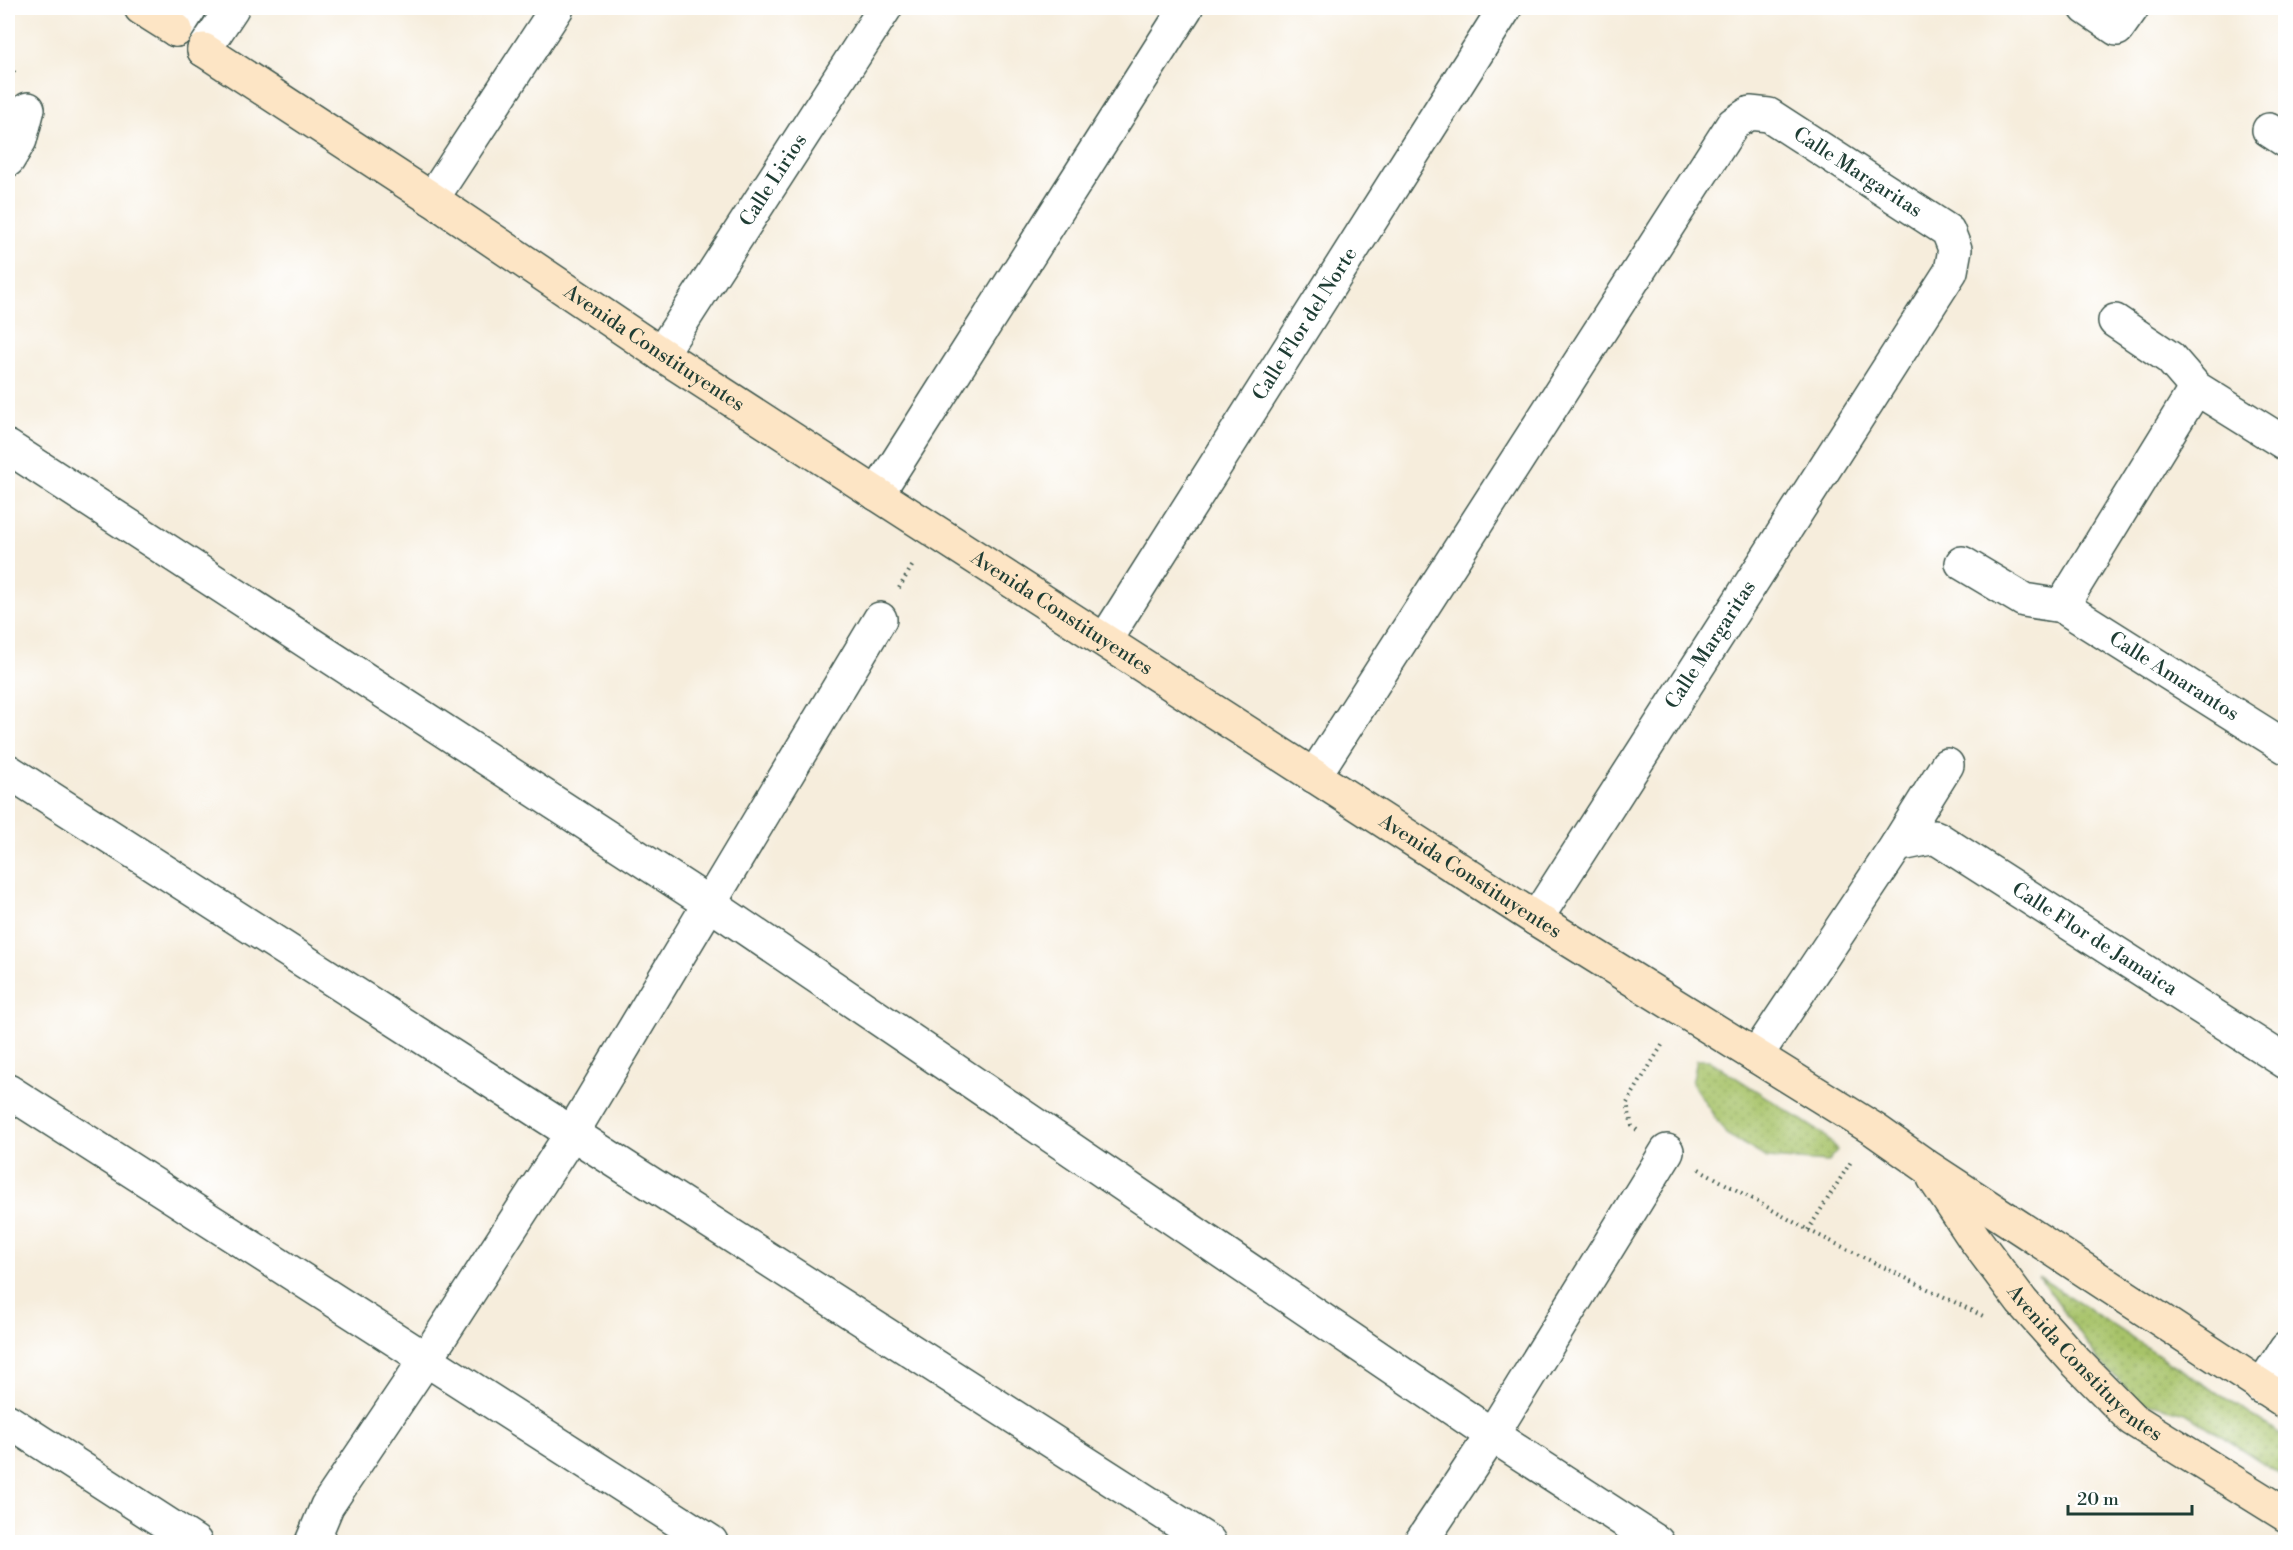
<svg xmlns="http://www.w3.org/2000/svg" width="2293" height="1550" viewBox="0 0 2293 1550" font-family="'Libre Bodoni',serif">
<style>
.grass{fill:url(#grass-dots);stroke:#63804e;stroke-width:1.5}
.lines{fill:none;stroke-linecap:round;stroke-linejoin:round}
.minor-casing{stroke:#3f574d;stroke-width:36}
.secondary-casing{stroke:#3f574d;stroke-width:36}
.path{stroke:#3f574d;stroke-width:4;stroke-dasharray:1.5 4.5;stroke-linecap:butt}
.minor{stroke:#fff;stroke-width:33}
.secondary{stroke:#fde5c5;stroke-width:33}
.labels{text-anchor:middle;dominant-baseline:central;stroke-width:4.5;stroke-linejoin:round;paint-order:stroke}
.street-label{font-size:20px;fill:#1f3d34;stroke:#fff}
</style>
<defs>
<pattern id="grass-dots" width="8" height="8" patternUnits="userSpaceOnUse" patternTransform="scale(1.5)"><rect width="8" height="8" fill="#a7c369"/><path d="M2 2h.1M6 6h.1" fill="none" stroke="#87a057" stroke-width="1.8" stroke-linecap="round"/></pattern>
</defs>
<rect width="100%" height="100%" fill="#fff"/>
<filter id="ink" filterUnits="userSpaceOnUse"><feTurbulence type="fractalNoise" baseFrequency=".0167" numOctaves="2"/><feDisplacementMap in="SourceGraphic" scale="12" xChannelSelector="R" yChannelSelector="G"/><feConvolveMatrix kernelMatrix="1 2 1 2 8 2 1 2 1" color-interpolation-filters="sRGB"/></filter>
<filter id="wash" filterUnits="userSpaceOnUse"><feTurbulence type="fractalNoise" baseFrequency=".008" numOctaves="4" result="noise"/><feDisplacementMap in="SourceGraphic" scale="24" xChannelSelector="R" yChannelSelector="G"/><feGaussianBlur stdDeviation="1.35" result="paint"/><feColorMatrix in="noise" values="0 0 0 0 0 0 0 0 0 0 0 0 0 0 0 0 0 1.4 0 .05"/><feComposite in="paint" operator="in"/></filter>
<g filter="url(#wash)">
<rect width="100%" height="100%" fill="#f6eddc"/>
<g class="grass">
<path d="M 1697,1060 L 1709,1060 L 1823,1134 L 1837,1150 L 1828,1162 L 1767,1158 L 1726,1134 L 1692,1083 Z"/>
<path d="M 2039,1277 L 2285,1437 L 2285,1477 L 2186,1413 L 2140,1401 L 2101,1363 Z"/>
</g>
</g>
<g filter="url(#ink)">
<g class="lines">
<defs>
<g id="minor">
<path d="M 2086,8 L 2117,29 L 2132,8"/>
<path d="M 176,30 L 190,8"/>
<path d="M 204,50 L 232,8"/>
<path d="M 2269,130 L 2286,141"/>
<path d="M 8,160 L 20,140 L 28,109"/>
<path d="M 432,199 L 557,8"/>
<path d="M 2115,321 L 2170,358 L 2196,388"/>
<path id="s1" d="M 661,354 L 885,8"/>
<path id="s2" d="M 2286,444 L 2196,388 L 2062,606 L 2286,747"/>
<path d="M 8,447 L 710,904 L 1492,1435 L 1657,1542"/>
<path d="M 877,494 L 1186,8"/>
<path d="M 1962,563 L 2024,600 L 2062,606"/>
<path id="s3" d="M 1105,640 L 1505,8"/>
<path d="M 8,771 L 1209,1542"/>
<path id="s4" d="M 1314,776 L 1733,124 L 1750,113 L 1769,115 L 1948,231 L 1955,249 L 1951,271 L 1536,919"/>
<path d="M 1897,845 L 1947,765"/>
<path id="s5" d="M 1756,1056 L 1897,845 L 1935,837 L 2286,1062"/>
<path d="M 8,1091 L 711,1542"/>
<path d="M 2261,1387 L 2286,1349"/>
<path d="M 8,1421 L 195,1542"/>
<path d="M 312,1542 L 327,1506 L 426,1359 L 572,1133 L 880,619"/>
<path d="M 1421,1542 L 1492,1435 L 1667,1151"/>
</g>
<g id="secondary">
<path d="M 141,8 L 176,30"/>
<path id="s6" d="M 204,50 L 432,199 L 661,354 L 877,494 L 1536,919 L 1875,1130 L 1926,1166 L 2286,1402"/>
<path id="s7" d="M 1934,1178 L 1974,1238 L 2022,1302 L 2075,1361 L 2132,1419 L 2286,1515"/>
</g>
</defs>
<use href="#minor" class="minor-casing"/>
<use href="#secondary" class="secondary-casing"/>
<g class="path">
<path d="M 8,54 L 15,75"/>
<path d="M 899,588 L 914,563"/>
<path d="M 1637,1130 L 1632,1126 L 1627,1103 L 1664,1042"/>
<path d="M 1699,1169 L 1808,1230 L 1983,1316"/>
<path d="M 1808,1230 L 1852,1160"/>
</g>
<use href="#minor" class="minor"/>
<use href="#secondary" class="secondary"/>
</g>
</g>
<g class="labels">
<g class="street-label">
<text stroke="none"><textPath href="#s4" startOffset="920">Calle Margaritas</textPath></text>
<text stroke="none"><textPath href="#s1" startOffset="207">Calle Lirios</textPath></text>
<text stroke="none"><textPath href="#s3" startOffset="374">Calle Flor del Norte</textPath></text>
<text stroke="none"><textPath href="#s6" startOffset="540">Avenida Constituyentes</textPath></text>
<text stroke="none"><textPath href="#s6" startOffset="1026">Avenida Constituyentes</textPath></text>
<text transform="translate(1711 645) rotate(-57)">Calle Margaritas</text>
<text stroke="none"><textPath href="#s2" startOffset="494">Calle Amarantos</textPath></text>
<text stroke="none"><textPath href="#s6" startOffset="1512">Avenida Constituyentes</textPath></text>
<text stroke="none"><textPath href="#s5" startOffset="482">Calle Flor de Jamaica</textPath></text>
<text stroke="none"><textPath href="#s7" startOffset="240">Avenida Constituyentes</textPath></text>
</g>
</g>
<rect width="2293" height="1550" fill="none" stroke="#fff" stroke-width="30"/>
<path d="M2068 1505v9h124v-9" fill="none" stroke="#1f3d34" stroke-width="3"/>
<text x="2077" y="1505" font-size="18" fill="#1f3d34" stroke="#ffffff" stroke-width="4.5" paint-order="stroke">20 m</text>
</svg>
